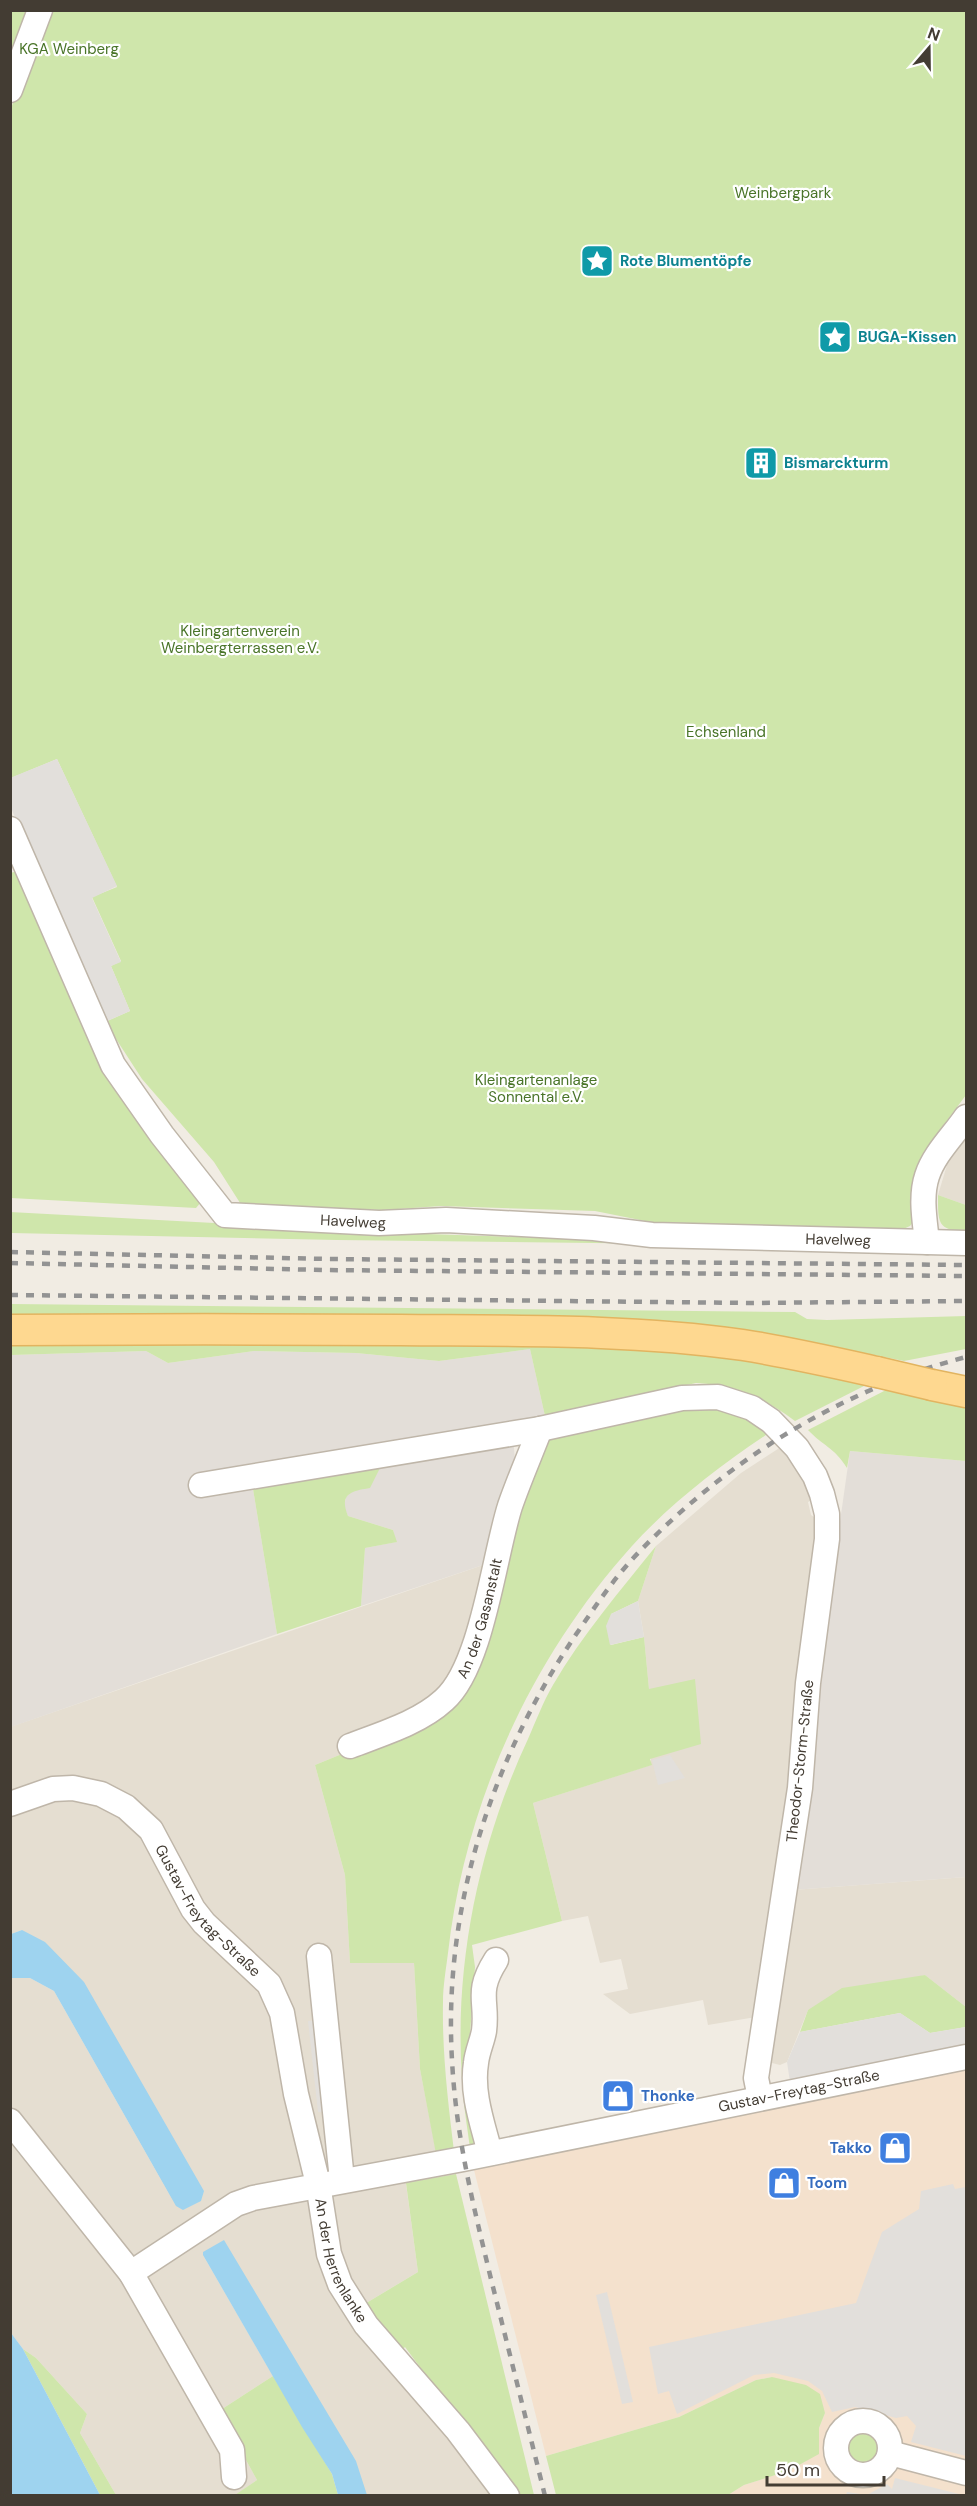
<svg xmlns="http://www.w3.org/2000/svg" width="977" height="2506" viewBox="0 0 977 2506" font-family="'DM Sans',sans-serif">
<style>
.residential{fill:#e5ded1}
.commercial{fill:#f4e1cd}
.industrial{fill:#e3ded8}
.green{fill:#cfe6ab}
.parking{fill:#e2dfdb}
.water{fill:#9ed3ef}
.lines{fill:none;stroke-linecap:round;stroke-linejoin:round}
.minor-casing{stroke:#bfb6a9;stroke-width:27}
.major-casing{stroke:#e2b460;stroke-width:33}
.minor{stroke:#fff;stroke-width:24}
.major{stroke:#fed890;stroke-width:30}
.rail{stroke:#939393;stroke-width:4.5;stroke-dasharray:8 8;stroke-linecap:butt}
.major-bridge-casing{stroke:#e2b460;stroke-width:33;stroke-linecap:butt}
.major-bridge{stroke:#fed890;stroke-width:30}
.labels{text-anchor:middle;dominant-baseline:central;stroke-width:4.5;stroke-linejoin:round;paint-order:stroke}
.park-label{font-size:15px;fill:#497428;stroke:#fff}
.culture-label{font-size:15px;font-weight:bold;fill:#0d838f;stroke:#fff;text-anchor:start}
.street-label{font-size:15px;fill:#433c33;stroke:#fff}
.shop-label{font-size:15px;font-weight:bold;fill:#366cbe;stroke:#fff;text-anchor:start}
</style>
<rect width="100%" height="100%" fill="#f1ece3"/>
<g class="residential">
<path d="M 966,1137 L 966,1205 L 938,1195 L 947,1165 Z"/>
<path d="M 784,1445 L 814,1499 L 808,1502 L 811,1515 L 820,1521 L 797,1722 L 756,2017 L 708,2025 L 703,2000 L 630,2014 L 603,1994 L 628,1989 L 621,1959 L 600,1963 L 588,1916 L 562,1921 L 533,1803 L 651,1765 L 649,1689 L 644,1637 L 638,1601 L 656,1546 L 741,1473 Z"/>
<path d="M 486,1564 L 481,1640 L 415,1724 L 315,1765 L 345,1875 L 350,1963 L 414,1963 L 420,2069 L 441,2177 L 406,2184 L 418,2272 L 363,2305 L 515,2495 L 367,2495 L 203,2255 L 273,2376 L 219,2411 L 257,2480 L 236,2495 L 116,2495 L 80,2433 L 87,2414 L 36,2358 L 23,2349 L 11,2333 L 11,1978 L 30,1978 L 54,1991 L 176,2206 L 22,1930 L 11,1934 L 10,1727 Z"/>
<path d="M 966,1877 L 966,2007 L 925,1975 L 808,2010 L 787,2062 L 780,2065 L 772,2063 L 767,2058 L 793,1890 Z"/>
</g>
<path class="commercial" d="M 966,2066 L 966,2495 L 728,2495 L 744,2485 L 788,2471 L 819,2453 L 819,2428 L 825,2413 L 772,2377 L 756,2380 L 679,2417 L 546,2456 L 474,2170 Z"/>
<g class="industrial">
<path d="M 530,1349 L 545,1416 L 512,1423 L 515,1461 L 486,1564 L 361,1606 L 365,1548 L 396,1542 L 393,1530 L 348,1516 L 344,1507 L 346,1497 L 352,1491 L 253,1489 L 277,1634 L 11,1727 L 10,1355 L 146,1351 L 168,1363 L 254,1351 L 356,1353 L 439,1361 Z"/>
<path d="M 850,1451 L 966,1461 L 966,1877 L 793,1890 L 822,1649 Z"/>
</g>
<g class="green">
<path d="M 11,11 L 31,11 L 11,68 Z"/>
<path d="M 47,11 L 966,11 L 966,1095 L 940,1130 L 943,1132 L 922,1159 L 915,1173 L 913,1222 L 910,1226 L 901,1230 L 655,1223 L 595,1211 L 441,1206 L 383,1210 L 242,1206 L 214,1162 L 142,1079 L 105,1022 L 130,1011 L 111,966 L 121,961 L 92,897 L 117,887 L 57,759 L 11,778 L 10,111 Z"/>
<path d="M 18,871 L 157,1148 L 164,1158 L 170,1157 L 201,1202 L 196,1208 L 11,1198 L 10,873 Z"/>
<path d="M 938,1195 L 966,1205 L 966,1231 C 937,1231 938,1222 938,1195 Z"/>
<path d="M 10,1212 L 399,1233 L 424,1229 L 427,1234 L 772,1245 L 337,1240 L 11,1233 Z"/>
<path d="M 11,1304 L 795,1312 L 807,1319 L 827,1320 L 966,1316 L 966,1349 L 904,1361 L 810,1342 L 750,1334 L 355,1315 L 11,1314 Z"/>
<path d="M 10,1341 L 592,1344 L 739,1358 L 826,1375 L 866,1385 L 795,1421 C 762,1397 738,1385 696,1383 L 545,1416 L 530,1349 L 439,1361 L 356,1353 L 254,1351 L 168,1363 L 146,1351 L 11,1355 Z"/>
<path d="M 888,1389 L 944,1403 L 947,1400 L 966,1405 L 966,1461 L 850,1451 L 847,1468 C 834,1447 823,1446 808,1430 Z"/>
<path d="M 687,1405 L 732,1409 L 772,1431 C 722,1464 672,1502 632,1546 C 531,1658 465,1803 448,1953 C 446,1969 443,1986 443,2002 C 442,2052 448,2102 454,2151 L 436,2154 L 420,2069 L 414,1963 L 350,1963 L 345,1875 L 315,1765 L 415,1724 L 448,1705 L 537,1450 L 550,1438 Z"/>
<path d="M 380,1468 L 370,1488 C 351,1491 339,1494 348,1516 L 393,1530 L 397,1542 L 365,1548 L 361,1606 L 277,1634 L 253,1489 Z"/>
<path d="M 656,1546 L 638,1601 L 611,1614 L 611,1645 L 644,1637 L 649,1689 L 695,1679 L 701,1744 L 650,1759 L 652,1765 L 533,1803 L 562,1921 L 472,1945 L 475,1967 L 470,2034 L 475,2035 L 476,2147 L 470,2148 C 467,2125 463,2102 462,2080 C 454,1963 479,1844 528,1739 C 536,1721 543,1702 553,1685 C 582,1635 620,1591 656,1546 Z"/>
<path d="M 925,1975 L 966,2007 L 966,2027 L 930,2033 L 900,2013 L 800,2032 L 808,2010 L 842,1988 Z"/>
<path d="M 456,2174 L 534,2495 L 515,2495 L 405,2347 L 399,2353 L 363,2305 L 418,2272 L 406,2183 Z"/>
<path d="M 23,2349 L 36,2358 L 87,2414 L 80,2433 L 116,2495 L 100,2495 Z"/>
<path d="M 273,2376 L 332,2474 L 338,2495 L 235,2495 L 257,2480 L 219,2411 Z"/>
<path d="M 772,2377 L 806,2385 L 820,2394 L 825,2413 L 819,2428 L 819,2454 L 788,2471 L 744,2485 L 728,2495 L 556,2495 L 546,2456 L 679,2417 L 756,2380 Z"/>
<circle cx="864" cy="2449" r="17"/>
</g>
<g class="parking">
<path d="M 57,759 L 117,886 L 92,898 L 121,962 L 111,966 L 130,1011 L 105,1022 L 11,808 L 10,778 Z"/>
<path d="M 638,1601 L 644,1637 L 610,1645 L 606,1626 L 611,1614 Z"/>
<path d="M 670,1755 L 685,1778 L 658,1785 L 652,1760 Z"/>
<path d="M 900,2013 L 930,2033 L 966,2027 L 966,2048 L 790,2082 L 787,2062 L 800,2032 Z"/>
<path d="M 324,2020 L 334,2111 L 318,2112 L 308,2021 Z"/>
<path d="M 953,2184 L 955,2189 L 966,2187 L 966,2456 L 911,2442 L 916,2426 L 907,2416 L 896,2418 L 855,2407 L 832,2412 L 822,2391 L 808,2381 L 774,2373 L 754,2375 L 677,2414 L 669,2391 L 658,2394 L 649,2347 L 856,2303 L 882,2232 L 919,2209 L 921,2191 Z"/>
<path d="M 607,2292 L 633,2402 L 622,2404 L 596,2295 Z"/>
<path d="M 895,2478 L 963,2495 L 846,2495 L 847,2492 L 867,2495 L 887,2484 L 892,2489 Z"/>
</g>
<g class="water">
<path d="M 22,1930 L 45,1942 L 84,1982 L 204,2191 L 201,2201 L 183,2210 L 176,2206 L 54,1991 L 30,1978 L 11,1978 L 11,1934 Z"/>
<path d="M 224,2240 L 356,2461 L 367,2495 L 338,2495 L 332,2474 L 302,2427 L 203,2255 L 203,2252 Z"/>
<path d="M 11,2333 L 23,2349 L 100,2495 L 11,2495 Z"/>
</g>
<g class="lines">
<defs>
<g id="minor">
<path d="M 10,90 L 40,10"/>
<path id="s1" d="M 10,829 L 113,1065 L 162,1135 L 225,1215 L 379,1223 L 446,1220 L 594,1228 L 652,1235 L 966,1243"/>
<path d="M 927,1242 C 925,1222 920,1197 927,1176 C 934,1154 953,1136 966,1117"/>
<path d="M 201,1485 L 540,1429 L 682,1398 L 718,1397 L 752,1408 L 771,1421 L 797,1448 L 815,1476 L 822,1494 L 827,1514 L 827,1539 L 808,1683 L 800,1788 L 756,2078 L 760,2098"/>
<path id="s2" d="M 350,1746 C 381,1734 419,1723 444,1700 C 482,1667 494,1556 510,1506 C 519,1480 530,1455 540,1429"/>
<path id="s3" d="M 10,1804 L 53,1789 L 73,1788 L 101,1794 L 126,1807 L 151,1830 L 193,1909 L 204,1923 L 269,1984 L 282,2013 L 296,2094 L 318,2184 L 329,2254 L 340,2284 L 366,2325 L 458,2431 L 507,2496"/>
<path d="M 319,1956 L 342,2180"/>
<path d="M 10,2121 L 131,2273 L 232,2450 L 234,2477"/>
<path d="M 490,2153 C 483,2125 471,2093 476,2063 C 477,2052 482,2042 484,2031 C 488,2000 475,1993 496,1960"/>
<path id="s4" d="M 131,2273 L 236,2204 L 253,2198 L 463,2159 L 966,2057"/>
<circle cx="863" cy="2448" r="27"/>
<path d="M 890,2453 L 966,2473"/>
</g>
<g id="major">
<path d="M 10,1330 C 140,1329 270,1329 400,1330 C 514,1331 630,1329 743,1345 C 788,1352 832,1362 877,1372"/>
<path d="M 932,1385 L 966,1392"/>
</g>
</defs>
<use href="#minor" class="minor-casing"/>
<use href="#major" class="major-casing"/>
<use href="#minor" class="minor"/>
<use href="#major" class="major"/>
<g class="rail">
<path d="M 10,1252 L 329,1259 L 966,1265"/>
<path d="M 10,1263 L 324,1270 L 966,1276"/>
<path d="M 10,1295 L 750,1303 L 966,1301"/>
<path d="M 545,2496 C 527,2423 509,2351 491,2279 C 473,2204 456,2137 452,2060 C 443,1907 492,1758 577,1633 C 597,1604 616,1575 641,1550 C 729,1459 843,1389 966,1357"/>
</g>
<defs>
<path id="major-bridge" d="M 877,1372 L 932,1385"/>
</defs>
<use href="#major-bridge" class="major-bridge-casing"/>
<use href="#major-bridge" class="major-bridge"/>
</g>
<defs>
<symbol id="sight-square" viewBox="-11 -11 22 22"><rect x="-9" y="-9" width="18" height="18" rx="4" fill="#0f9aa8" stroke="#fff"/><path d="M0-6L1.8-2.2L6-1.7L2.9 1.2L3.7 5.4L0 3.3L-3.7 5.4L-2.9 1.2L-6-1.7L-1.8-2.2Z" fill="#fff"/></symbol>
<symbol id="building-square" viewBox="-11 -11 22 22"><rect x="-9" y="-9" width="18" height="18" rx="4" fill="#0f9aa8" stroke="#fff"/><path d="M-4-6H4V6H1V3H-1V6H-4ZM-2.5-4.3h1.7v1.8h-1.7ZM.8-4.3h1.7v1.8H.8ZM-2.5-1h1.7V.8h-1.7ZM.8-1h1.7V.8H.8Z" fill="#fff"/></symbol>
<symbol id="shop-square" viewBox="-11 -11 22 22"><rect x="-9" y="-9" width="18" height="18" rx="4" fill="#3f7fe0" stroke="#fff"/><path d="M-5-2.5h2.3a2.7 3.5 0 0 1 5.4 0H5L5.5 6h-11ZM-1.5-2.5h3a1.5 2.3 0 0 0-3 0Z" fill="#fff"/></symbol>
</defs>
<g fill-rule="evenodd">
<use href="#sight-square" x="578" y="242" width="38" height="38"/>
<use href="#sight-square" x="816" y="318" width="38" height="38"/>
<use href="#building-square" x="742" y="444" width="38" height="38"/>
<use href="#shop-square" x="599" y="2077" width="38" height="38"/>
<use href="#shop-square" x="876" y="2129" width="38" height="38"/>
<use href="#shop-square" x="765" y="2164" width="38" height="38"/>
</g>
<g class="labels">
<g class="park-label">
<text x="69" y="49">KGA Weinberg</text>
<text x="783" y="193">Weinbergpark</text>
<text x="240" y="631">Kleingartenverein<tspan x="240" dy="17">Weinbergterrassen e.V.</tspan></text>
<text x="726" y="732">Echsenland</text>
<text x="536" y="1080">Kleingartenanlage<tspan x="536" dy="17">Sonnental e.V.</tspan></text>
</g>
<g class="culture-label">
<text x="620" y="261">Rote Blumentöpfe</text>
<text x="858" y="337">BUGA-Kissen</text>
<text x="784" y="463">Bismarckturm</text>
</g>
<g class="street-label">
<text stroke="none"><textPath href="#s1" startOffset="573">Havelweg</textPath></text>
<text stroke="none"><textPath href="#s1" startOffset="1059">Havelweg</textPath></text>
<text stroke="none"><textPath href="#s2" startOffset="196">An der Gasanstalt</textPath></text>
<text transform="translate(800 1761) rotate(-84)">Theodor-Storm-Straße</text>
<text stroke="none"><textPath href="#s3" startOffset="256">Gustav-Freytag-Straße</textPath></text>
<text stroke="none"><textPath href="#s4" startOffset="700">Gustav-Freytag-Straße</textPath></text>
<text stroke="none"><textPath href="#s3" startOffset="640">An der Herrenlanke</textPath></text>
</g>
<g class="shop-label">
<text x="641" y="2096">Thonke</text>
<text x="872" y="2148" text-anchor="end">Takko</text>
<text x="807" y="2183">Toom</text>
</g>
</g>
<rect width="977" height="2506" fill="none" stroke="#433c33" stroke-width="24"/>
<g transform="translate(929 48) rotate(20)" stroke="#ffffff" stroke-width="4.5" paint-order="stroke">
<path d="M0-4.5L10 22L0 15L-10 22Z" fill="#433c33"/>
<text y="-9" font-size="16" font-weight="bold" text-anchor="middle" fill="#433c33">N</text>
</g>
<path d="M767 2476v9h117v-9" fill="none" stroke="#433c33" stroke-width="3"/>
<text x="776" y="2476" font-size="18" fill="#433c33" stroke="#ffffff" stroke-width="4.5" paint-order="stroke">50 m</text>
</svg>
